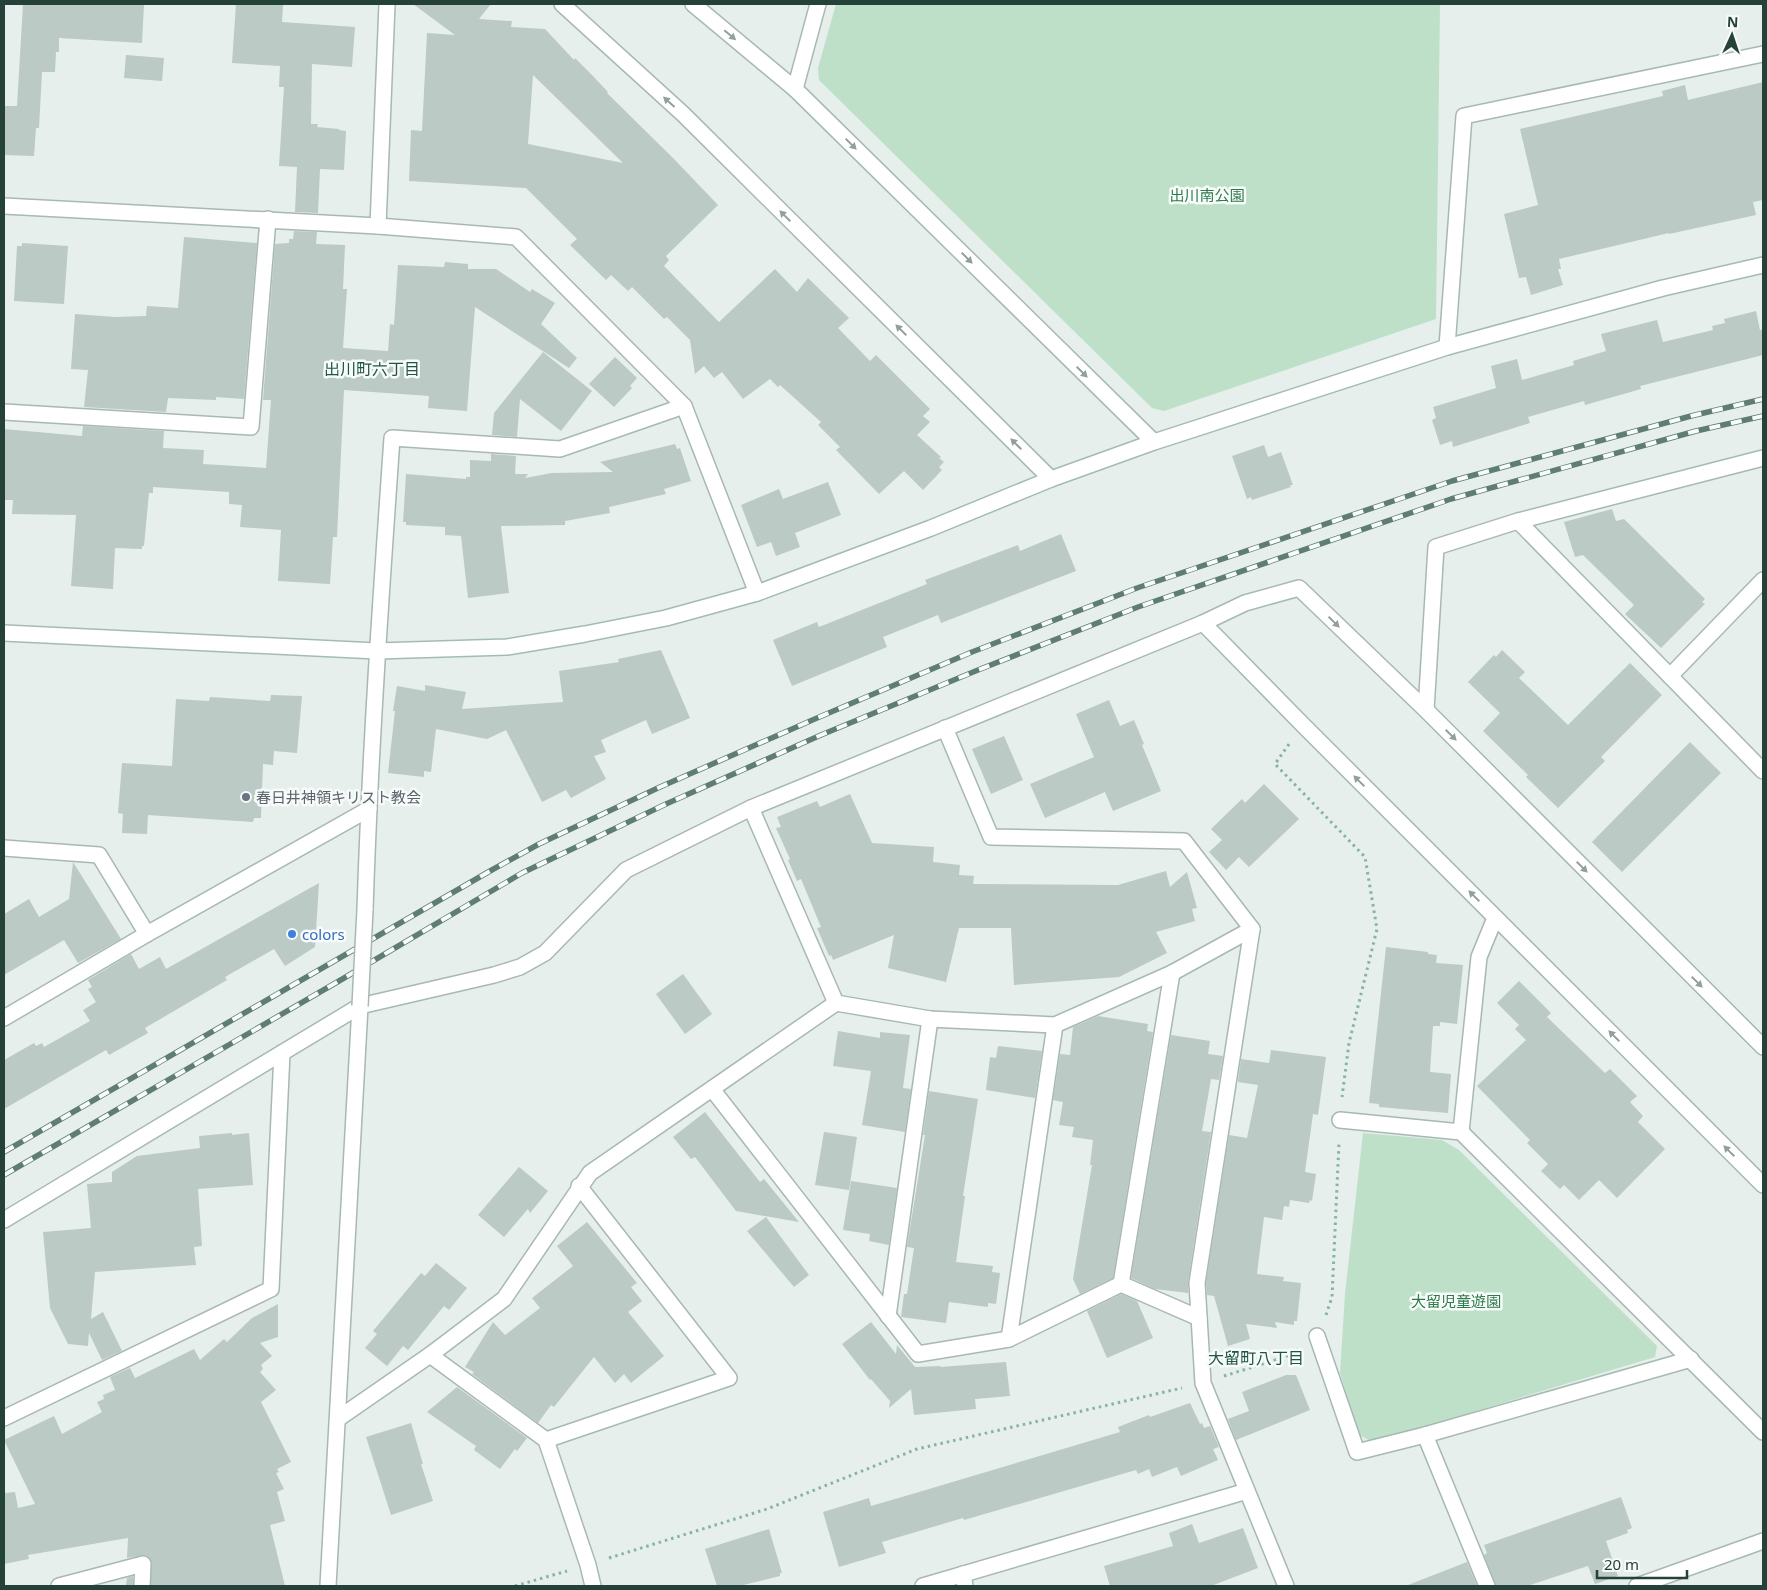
<svg xmlns="http://www.w3.org/2000/svg" width="1767" height="1590" viewBox="0 0 1767 1590" font-family="'Noto Sans','Noto Sans JP',sans-serif">
<style>
.park{fill:#bfe0c8}
.building{fill:#bbcac4;fill-rule:evenodd}
.lines{fill:none;stroke-linecap:round;stroke-linejoin:round}
.street-casing{stroke:#a8b8b2;stroke-width:18}
.secondary-casing{stroke:#a4bbb3;stroke-width:18}
.path{stroke:#86b3a5;stroke-width:3;stroke-dasharray:2.5 4;stroke-linecap:butt}
.street{stroke:#fff;stroke-width:15}
.secondary{stroke:#fff;stroke-width:15}
.rail-casing{stroke:#5f7d75;stroke-width:5.5}
.rail{stroke:#f7fbf9;stroke-width:4;stroke-dasharray:11;stroke-linecap:butt}
.street-bridge-casing{stroke:#a8b8b2;stroke-width:18;stroke-linecap:butt}
.street-bridge{stroke:#fff;stroke-width:15}
.oneway{fill:#92a09c}
.worship-dot{fill:#6b7280;stroke:#f7fbf9;stroke-width:2}
.shop-dot{fill:#3f7fe0;stroke:#f7fbf9;stroke-width:2}
.labels{text-anchor:middle;dominant-baseline:central;stroke-width:5;stroke-linejoin:round;paint-order:stroke}
.park-label{font-size:15px;fill:#2d7a4b;stroke:#f7fbf9}
.worship-label{font-size:15px;fill:#5b616d;stroke:#f7fbf9;text-anchor:start}
.shop-label{font-size:15px;fill:#366cbe;stroke:#f7fbf9;text-anchor:start}
.neighbourhood-label{font-size:16px;fill:#1f5548;stroke:#f7fbf9}
</style>
<rect width="100%" height="100%" fill="#e6efeb"/>
<g class="park">
<path d="M 836,4 L 1440,4 L 1436,319 L 1164,411 L 1152,408 L 819,80 L 818,68 Z"/>
<path d="M 1363,1133 L 1442,1140 L 1459,1150 L 1657,1346 L 1655,1357 L 1373,1442 L 1359,1435 L 1340,1373 L 1345,1294 Z"/>
</g>
<g class="building">
<path d="M 23,4 L 144,4 L 142,43 L 59,38 L 59,52 L 56,52 L 55,72 L 42,72 L 39,128 L 36,128 L 34,156 L 4,155 L 5,106 L 17,106 Z"/>
<path d="M 236,4 L 283,5 L 282,22 L 355,27 L 352,67 L 312,64 L 311,124 L 318,124 L 317,127 L 339,129 L 339,130 L 346,131 L 344,170 L 320,169 L 318,213 L 295,212 L 297,167 L 279,166 L 284,87 L 279,87 L 280,66 L 232,63 Z"/>
<path d="M 413,4 L 491,4 L 479,19 L 512,21 L 511,27 L 545,29 L 574,60 L 575,58 L 592,75 L 608,92 L 607,93 L 674,159 L 718,205 L 666,256 L 669,260 L 664,266 L 719,322 L 775,269 L 797,292 L 808,278 L 849,318 L 838,328 L 870,361 L 876,355 L 930,409 L 923,416 L 930,422 L 917,435 L 941,457 L 939,458 L 944,462 L 939,467 L 942,470 L 923,490 L 904,471 L 879,494 L 836,450 L 840,447 L 818,425 L 821,422 L 780,385 L 778,387 L 770,379 L 743,399 L 722,372 L 714,378 L 704,366 L 695,374 L 690,340 L 667,317 L 664,319 L 632,287 L 628,291 L 611,275 L 606,280 L 570,245 L 577,239 L 526,188 L 409,181 L 411,130 L 422,131 L 427,33 L 455,35 ZM 533,75 L 623,163 L 528,144 Z"/>
<path d="M 126,55 L 164,58 L 162,81 L 124,78 Z"/>
<path d="M 1763,82 L 1763,200 L 1753,202 L 1756,215 L 1669,234 L 1669,233 L 1559,259 L 1561,269 L 1558,269 L 1563,285 L 1531,295 L 1526,277 L 1519,278 L 1504,214 L 1538,205 L 1520,129 L 1663,96 L 1662,91 L 1685,85 L 1688,100 Z"/>
<path d="M 294,231 L 317,232 L 316,244 L 345,245 L 343,289 L 347,289 L 343,348 L 388,351 L 390,324 L 394,325 L 398,265 L 444,267 L 445,262 L 468,264 L 468,269 L 496,269 L 530,292 L 532,289 L 555,303 L 541,324 L 577,358 L 569,368 L 475,307 L 467,411 L 428,408 L 429,396 L 344,390 L 337,537 L 333,537 L 330,584 L 278,581 L 281,530 L 240,527 L 242,505 L 229,504 L 229,492 L 153,487 L 153,493 L 149,493 L 144,546 L 142,546 L 142,549 L 115,548 L 113,589 L 71,586 L 76,515 L 12,514 L 13,500 L 4,500 L 4,429 L 82,436 L 83,426 L 164,431 L 163,448 L 204,450 L 203,464 L 266,468 L 271,400 L 263,400 L 275,244 L 289,243 L 289,239 L 293,239 Z"/>
<path d="M 184,237 L 257,243 L 244,399 L 216,397 L 216,400 L 168,398 L 166,412 L 84,407 L 88,370 L 71,369 L 75,314 L 115,317 L 146,316 L 147,306 L 178,308 Z"/>
<path d="M 22,243 L 68,246 L 64,304 L 14,301 L 17,246 L 22,246 Z"/>
<path d="M 1756,311 L 1760,330 L 1763,329 L 1763,355 L 1640,386 L 1641,389 L 1585,405 L 1584,401 L 1528,417 L 1530,423 L 1453,447 L 1452,441 L 1440,445 L 1432,420 L 1436,418 L 1433,407 L 1496,388 L 1491,366 L 1517,359 L 1522,380 L 1574,365 L 1573,361 L 1606,351 L 1601,334 L 1657,320 L 1663,342 L 1713,330 L 1712,326 L 1725,323 L 1724,319 Z"/>
<path d="M 543,352 L 592,391 L 561,431 L 520,399 L 517,437 L 492,435 L 494,413 Z"/>
<path d="M 615,357 L 637,378 L 630,386 L 632,388 L 614,407 L 589,384 Z"/>
<path d="M 675,444 L 677,449 L 680,448 L 691,481 L 664,489 L 666,494 L 609,507 L 610,513 L 565,521 L 565,525 L 501,526 L 509,593 L 468,598 L 461,536 L 445,535 L 445,527 L 406,525 L 406,522 L 403,522 L 406,474 L 466,479 L 466,477 L 470,477 L 470,460 L 491,461 L 491,454 L 516,456 L 515,474 L 528,474 L 525,478 L 552,473 L 613,472 L 600,462 Z"/>
<path d="M 1264,445 L 1268,457 L 1281,452 L 1293,485 L 1290,485 L 1291,487 L 1252,500 L 1251,497 L 1247,499 L 1232,456 Z"/>
<path d="M 828,482 L 841,515 L 795,533 L 800,547 L 776,556 L 771,542 L 757,547 L 741,505 L 779,489 L 783,499 Z"/>
<path d="M 1612,509 L 1616,521 L 1624,519 L 1705,599 L 1702,602 L 1705,604 L 1661,648 L 1625,614 L 1634,605 L 1583,555 L 1575,557 L 1564,522 Z"/>
<path d="M 1061,534 L 1076,571 L 941,623 L 938,615 L 883,637 L 887,647 L 792,686 L 773,640 L 817,622 L 819,627 L 927,584 L 925,580 L 1018,545 L 1020,551 Z"/>
<path d="M 661,650 L 690,718 L 652,734 L 646,720 L 601,740 L 606,752 L 594,756 L 606,779 L 571,798 L 566,790 L 542,802 L 506,730 L 487,739 L 436,729 L 431,772 L 424,771 L 424,777 L 388,773 L 395,711 L 393,711 L 397,686 L 425,691 L 425,685 L 466,692 L 462,709 L 563,702 L 559,671 L 619,662 L 618,659 Z"/>
<path d="M 1502,650 L 1525,672 L 1519,678 L 1568,725 L 1630,663 L 1662,695 L 1601,757 L 1605,761 L 1558,808 L 1526,777 L 1528,775 L 1483,731 L 1500,713 L 1468,682 L 1494,655 L 1496,657 Z"/>
<path d="M 271,695 L 302,696 L 297,753 L 274,751 L 273,765 L 263,764 L 261,818 L 254,818 L 253,822 L 148,815 L 147,834 L 122,833 L 123,814 L 118,813 L 122,763 L 172,766 L 176,699 L 209,701 L 210,697 L 270,701 Z"/>
<path d="M 1109,700 L 1120,726 L 1134,720 L 1144,744 L 1142,745 L 1161,791 L 1113,811 L 1105,792 L 1045,818 L 1030,784 L 1094,757 L 1076,714 Z"/>
<path d="M 1004,736 L 1023,780 L 991,794 L 972,749 Z"/>
<path d="M 1690,742 L 1721,773 L 1622,872 L 1592,842 Z"/>
<path d="M 1264,784 L 1299,819 L 1249,867 L 1239,857 L 1226,870 L 1209,852 L 1222,840 L 1211,829 L 1242,799 L 1245,803 Z"/>
<path d="M 850,794 L 872,843 L 934,847 L 933,862 L 960,865 L 959,875 L 974,876 L 973,884 L 1118,885 L 1166,871 L 1170,887 L 1187,872 L 1197,908 L 1192,909 L 1195,921 L 1156,932 L 1167,953 L 1119,977 L 1014,985 L 1011,928 L 959,928 L 946,982 L 888,968 L 894,935 L 833,960 L 831,955 L 829,956 L 817,928 L 821,927 L 801,879 L 797,881 L 788,860 L 790,859 L 776,828 L 781,827 L 777,817 L 817,801 L 820,807 Z"/>
<path d="M 73,862 L 121,939 L 78,963 L 64,940 L 4,975 L 4,914 L 29,899 L 39,917 L 69,899 Z"/>
<path d="M 319,883 L 315,947 L 285,966 L 274,949 L 225,977 L 227,980 L 145,1028 L 148,1033 L 109,1055 L 106,1050 L 4,1109 L 4,1060 L 34,1043 L 36,1046 L 42,1043 L 44,1047 L 90,1021 L 83,1010 L 96,1002 L 88,989 L 92,987 L 88,980 L 131,954 L 139,969 L 160,957 L 166,969 Z"/>
<path d="M 1386,947 L 1428,952 L 1428,954 L 1437,955 L 1436,963 L 1463,965 L 1457,1024 L 1440,1022 L 1440,1026 L 1433,1026 L 1430,1072 L 1451,1074 L 1448,1113 L 1379,1107 L 1379,1104 L 1369,1103 Z"/>
<path d="M 683,974 L 712,1014 L 685,1034 L 656,994 Z"/>
<path d="M 1519,981 L 1551,1013 L 1547,1017 L 1605,1073 L 1610,1069 L 1637,1096 L 1630,1102 L 1643,1116 L 1638,1122 L 1665,1149 L 1617,1198 L 1599,1180 L 1579,1200 L 1564,1185 L 1560,1189 L 1541,1171 L 1548,1164 L 1527,1143 L 1530,1140 L 1477,1086 L 1526,1040 L 1515,1029 L 1519,1025 L 1497,1003 Z"/>
<path d="M 1098,1016 L 1148,1024 L 1147,1031 L 1153,1032 L 1113,1278 L 1080,1294 L 1073,1279 L 1092,1165 L 1090,1165 L 1093,1140 L 1072,1137 L 1074,1127 L 1059,1125 L 1063,1102 L 1053,1100 L 1060,1054 L 1070,1055 L 1073,1027 Z"/>
<path d="M 838,1031 L 880,1038 L 880,1032 L 910,1035 L 903,1088 L 911,1089 L 905,1132 L 862,1125 L 871,1071 L 833,1066 Z"/>
<path d="M 1171,1035 L 1210,1041 L 1208,1054 L 1223,1056 L 1219,1080 L 1211,1079 L 1202,1131 L 1211,1132 L 1188,1282 L 1188,1293 L 1155,1289 L 1131,1278 Z"/>
<path d="M 998,1046 L 1042,1051 L 1035,1098 L 986,1090 L 990,1057 L 996,1058 Z"/>
<path d="M 1271,1050 L 1326,1057 L 1318,1115 L 1313,1114 L 1305,1172 L 1316,1174 L 1312,1201 L 1310,1200 L 1309,1203 L 1290,1200 L 1289,1207 L 1284,1206 L 1282,1220 L 1264,1217 L 1257,1274 L 1284,1277 L 1283,1281 L 1301,1283 L 1297,1321 L 1294,1321 L 1294,1325 L 1275,1322 L 1277,1328 L 1246,1324 L 1250,1339 L 1228,1346 L 1214,1296 L 1207,1295 L 1206,1283 L 1229,1135 L 1247,1138 L 1258,1085 L 1238,1082 L 1241,1059 L 1269,1063 Z"/>
<path d="M 929,1091 L 978,1099 L 963,1196 L 965,1196 L 956,1262 L 993,1266 L 992,1272 L 1000,1273 L 996,1304 L 988,1303 L 988,1307 L 949,1302 L 946,1323 L 901,1317 L 904,1294 L 907,1294 L 914,1248 L 907,1247 L 925,1135 L 923,1135 Z"/>
<path d="M 705,1112 L 760,1182 L 764,1179 L 799,1222 L 736,1211 L 695,1157 L 691,1159 L 673,1137 Z"/>
<path d="M 824,1132 L 857,1137 L 849,1190 L 815,1185 Z"/>
<path d="M 232,1133 L 232,1135 L 249,1133 L 253,1185 L 198,1189 L 202,1246 L 194,1247 L 196,1265 L 95,1272 L 91,1319 L 103,1312 L 122,1351 L 102,1360 L 89,1333 L 88,1346 L 68,1344 L 50,1308 L 43,1232 L 91,1228 L 87,1184 L 112,1182 L 112,1172 L 137,1156 L 200,1148 L 199,1136 Z"/>
<path d="M 519,1167 L 548,1191 L 530,1213 L 528,1209 L 504,1237 L 478,1215 Z"/>
<path d="M 851,1181 L 897,1188 L 889,1245 L 869,1241 L 870,1234 L 843,1230 Z"/>
<path d="M 766,1217 L 809,1275 L 794,1287 L 747,1231 Z"/>
<path d="M 587,1222 L 637,1283 L 631,1287 L 642,1301 L 628,1312 L 664,1356 L 631,1383 L 624,1374 L 615,1383 L 594,1357 L 554,1407 L 551,1405 L 538,1423 L 472,1374 L 474,1372 L 465,1367 L 493,1322 L 505,1335 L 540,1308 L 532,1298 L 573,1266 L 557,1246 Z"/>
<path d="M 436,1263 L 467,1288 L 449,1310 L 444,1306 L 408,1350 L 403,1346 L 387,1366 L 365,1348 L 377,1334 L 373,1331 L 421,1273 L 425,1276 Z"/>
<path d="M 1121,1294 L 1137,1301 L 1153,1338 L 1107,1358 L 1087,1311 Z"/>
<path d="M 278,1304 L 278,1337 L 260,1343 L 272,1356 L 261,1365 L 263,1369 L 260,1372 L 276,1390 L 261,1402 L 291,1462 L 277,1469 L 279,1472 L 276,1473 L 284,1489 L 277,1492 L 285,1521 L 270,1525 L 285,1586 L 151,1586 L 151,1560 L 145,1555 L 127,1558 L 128,1538 L 28,1555 L 29,1559 L 4,1564 L 4,1493 L 15,1492 L 18,1508 L 35,1504 L 4,1440 L 54,1416 L 62,1434 L 102,1412 L 97,1402 L 104,1399 L 103,1395 L 115,1390 L 110,1377 L 130,1368 L 135,1378 L 194,1349 L 200,1360 L 224,1339 L 227,1342 L 252,1318 Z"/>
<path d="M 871,1322 L 896,1354 L 897,1345 L 915,1367 L 941,1366 L 940,1367 L 1006,1362 L 1010,1396 L 975,1399 L 976,1409 L 914,1415 L 911,1389 L 889,1408 L 890,1401 L 871,1379 L 870,1380 L 842,1344 Z"/>
<path d="M 1286,1375 L 1296,1375 L 1310,1410 L 1236,1440 L 1228,1419 L 1249,1411 L 1242,1392 Z"/>
<path d="M 457,1387 L 527,1438 L 517,1451 L 515,1449 L 500,1469 L 474,1450 L 476,1446 L 427,1412 Z"/>
<path d="M 1190,1403 L 1200,1424 L 1202,1423 L 1204,1428 L 1210,1426 L 1219,1447 L 1213,1449 L 1218,1460 L 1181,1476 L 1177,1467 L 1152,1477 L 1149,1469 L 1138,1474 L 1136,1470 L 964,1520 L 963,1518 L 882,1542 L 886,1553 L 839,1567 L 823,1512 L 869,1498 L 871,1506 L 919,1492 L 1120,1432 L 1118,1427 L 1149,1415 L 1150,1417 Z"/>
<path d="M 411,1423 L 423,1464 L 421,1464 L 433,1501 L 391,1515 L 366,1437 Z"/>
<path d="M 1621,1497 L 1632,1528 L 1627,1530 L 1628,1533 L 1606,1541 L 1618,1576 L 1595,1584 L 1588,1566 L 1527,1586 L 1496,1586 L 1484,1555 L 1487,1553 L 1484,1545 Z"/>
<path d="M 1192,1524 L 1199,1543 L 1243,1528 L 1258,1568 L 1211,1586 L 1110,1586 L 1104,1566 L 1173,1546 L 1169,1533 Z"/>
<path d="M 769,1529 L 782,1573 L 780,1573 L 780,1576 L 739,1586 L 717,1586 L 705,1549 Z"/>
<path d="M 1467,1562 L 1477,1586 L 1408,1586 L 1408,1585 Z"/>
<path d="M 133,1576 L 133,1586 L 126,1586 L 127,1578 Z"/>
</g>
<g class="lines">
<defs>
<g id="street">
<path d="M 562,4 L 683,114 L 1051,479"/>
<path d="M 693,4 L 795,89 L 1154,442"/>
<path d="M 795,89 L 818,4"/>
<path d="M 4,206 L 378,226 L 516,237 L 684,406 L 757,593"/>
<path d="M 378,226 L 387,4"/>
<path d="M 1447,347 L 1464,116 L 1763,54"/>
<path d="M 4,412 L 251,427 L 268,219"/>
<path d="M 1518,521 L 1763,771"/>
<path d="M 1203,623 L 1303,725 L 1763,1185"/>
<path d="M 1670,676 L 1763,580"/>
<path d="M 1426,710 L 1436,547 L 1518,521 L 1763,458"/>
<path d="M 945,728 L 991,837 L 1184,841 L 1252,929 L 1197,1283 L 1203,1383 L 1286,1586"/>
<path d="M 751,808 L 836,1003 L 930,1019 L 1055,1025 L 1172,973 L 1252,929"/>
<path d="M 4,848 L 99,855 L 147,934"/>
<path d="M 365,910 C 370,752 381,595 392,438 L 560,449 L 684,406"/>
<path d="M 4,1018 L 147,934 L 369,809"/>
<path d="M 712,1089 L 918,1354 L 1009,1339 L 1121,1284 L 1199,1318"/>
<path d="M 1340,1120 L 1461,1132 L 1763,1432"/>
<path d="M 1461,1132 L 1479,957 L 1495,918"/>
<path d="M 4,1220 L 360,1006 L 494,975 L 520,967 L 545,953 L 626,870 L 751,808 L 1203,623 L 1245,603 L 1299,588 L 1426,710 L 1763,1047"/>
<path d="M 1121,1284 L 1172,973"/>
<path d="M 888,1316 L 930,1019"/>
<path d="M 1317,1336 L 1357,1452 L 1425,1435"/>
<path d="M 1009,1339 L 1055,1025"/>
<path d="M 430,1355 L 546,1440 L 588,1565 L 593,1586"/>
<path d="M 4,1418 L 271,1289 L 282,1053"/>
<path d="M 339,1418 L 430,1355 L 504,1299 L 590,1173 L 836,1003"/>
<path d="M 546,1440 L 729,1378 L 579,1186"/>
<path d="M 59,1586 L 143,1564 L 142,1586"/>
<path d="M 328,1586 L 360,1006"/>
<path d="M 923,1586 L 1247,1491"/>
<path d="M 1487,1586 L 1425,1435 L 1691,1359"/>
<path d="M 1637,1586 L 1763,1541"/>
</g>
<g id="secondary">
<path d="M 4,633 L 377,651 L 507,647 L 585,634 L 666,618 L 757,593 L 931,528 L 1051,479 L 1154,442 L 1447,347 L 1663,288 L 1763,265"/>
<path d="M 963,1574 L 965,1586"/>
</g>
</defs>
<use href="#street" class="street-casing"/>
<use href="#secondary" class="secondary-casing"/>
<g class="path">
<path d="M 1289,744 L 1275,764 L 1365,857 L 1377,929 L 1349,1043 L 1342,1097"/>
<path d="M 1326,1315 L 1332,1297 L 1339,1143"/>
<path d="M 1224,1376 L 1285,1357 L 1298,1349"/>
<path d="M 609,1558 L 767,1509 L 917,1449 L 1182,1388"/>
<path d="M 515,1586 L 567,1571"/>
</g>
<use href="#street" class="street"/>
<use href="#secondary" class="secondary"/>
<defs>
<g id="rail">
<path d="M 4,1152 L 490,871 L 539,844 L 660,787 L 817,718 L 972,652 L 1137,588 L 1452,481 L 1691,416 L 1763,399"/>
<path d="M 4,1175 L 339,981 L 522,873 L 666,804 L 821,735 L 978,670 L 1138,607 L 1451,499 L 1696,431 L 1763,416"/>
</g>
</defs>
<use href="#rail" class="rail-casing"/>
<use href="#rail" class="rail"/>
<defs>
<path id="street-bridge" d="M 360,1006 L 365,910"/>
</defs>
<use href="#street-bridge" class="street-bridge-casing"/>
<use href="#street-bridge" class="street-bridge"/>
</g>
<defs><path id="oneway-solid" d="M-6-.8H1V-3.2L6.5 0L1 3.2V.8H-6Z" transform="scale(1.25)"/></defs>
<g class="oneway">
<use href="#oneway-solid" transform="translate(730 35) rotate(40)"/>
<use href="#oneway-solid" transform="translate(669 102) rotate(-138)"/>
<use href="#oneway-solid" transform="translate(851 144) rotate(45)"/>
<use href="#oneway-solid" transform="translate(785 216) rotate(-135)"/>
<use href="#oneway-solid" transform="translate(967 258) rotate(45)"/>
<use href="#oneway-solid" transform="translate(901 330) rotate(-135)"/>
<use href="#oneway-solid" transform="translate(1082 372) rotate(45)"/>
<use href="#oneway-solid" transform="translate(1016 444) rotate(-135)"/>
<use href="#oneway-solid" transform="translate(1334 622) rotate(44)"/>
<use href="#oneway-solid" transform="translate(1451 735) rotate(45)"/>
<use href="#oneway-solid" transform="translate(1359 781) rotate(-135)"/>
<use href="#oneway-solid" transform="translate(1582 867) rotate(45)"/>
<use href="#oneway-solid" transform="translate(1474 896) rotate(-135)"/>
<use href="#oneway-solid" transform="translate(1697 982) rotate(45)"/>
<use href="#oneway-solid" transform="translate(1614 1036) rotate(-135)"/>
<use href="#oneway-solid" transform="translate(1729 1151) rotate(-135)"/>
</g>
<circle class="worship-dot" cx="246" cy="797" r="5"/>
<circle class="shop-dot" cx="292" cy="934" r="5"/>
<g class="labels">
<g class="park-label">
<text x="1207" y="195">出川南公園</text>
<text x="1456" y="1301">大留児童遊園</text>
</g>
<g class="worship-label">
<text x="256" y="797">春日井神領キリスト教会</text>
</g>
<g class="shop-label">
<text x="302" y="934">colors</text>
</g>
<g class="neighbourhood-label">
<text x="372" y="369">出川町六丁目</text>
<text x="1256" y="1358">大留町八丁目</text>
</g>
</g>
<rect width="1767" height="1590" fill="none" stroke="#24423a" stroke-width="10"/>
<g transform="translate(1732 35) rotate(3)" stroke="#f7fbf9" stroke-width="4" paint-order="stroke">
<path d="M0-4L9 19L0 12L-9 19Z" fill="#24423a"/>
<text y="-8" font-size="14" font-weight="bold" text-anchor="middle" fill="#24423a">N</text>
</g>
<path d="M1597 1570v8h90v-8" fill="none" stroke="#24423a" stroke-width="2.5"/>
<text x="1604" y="1570" font-size="15" fill="#24423a" stroke="#f7fbf9" stroke-width="4" paint-order="stroke">20 m</text>
</svg>
